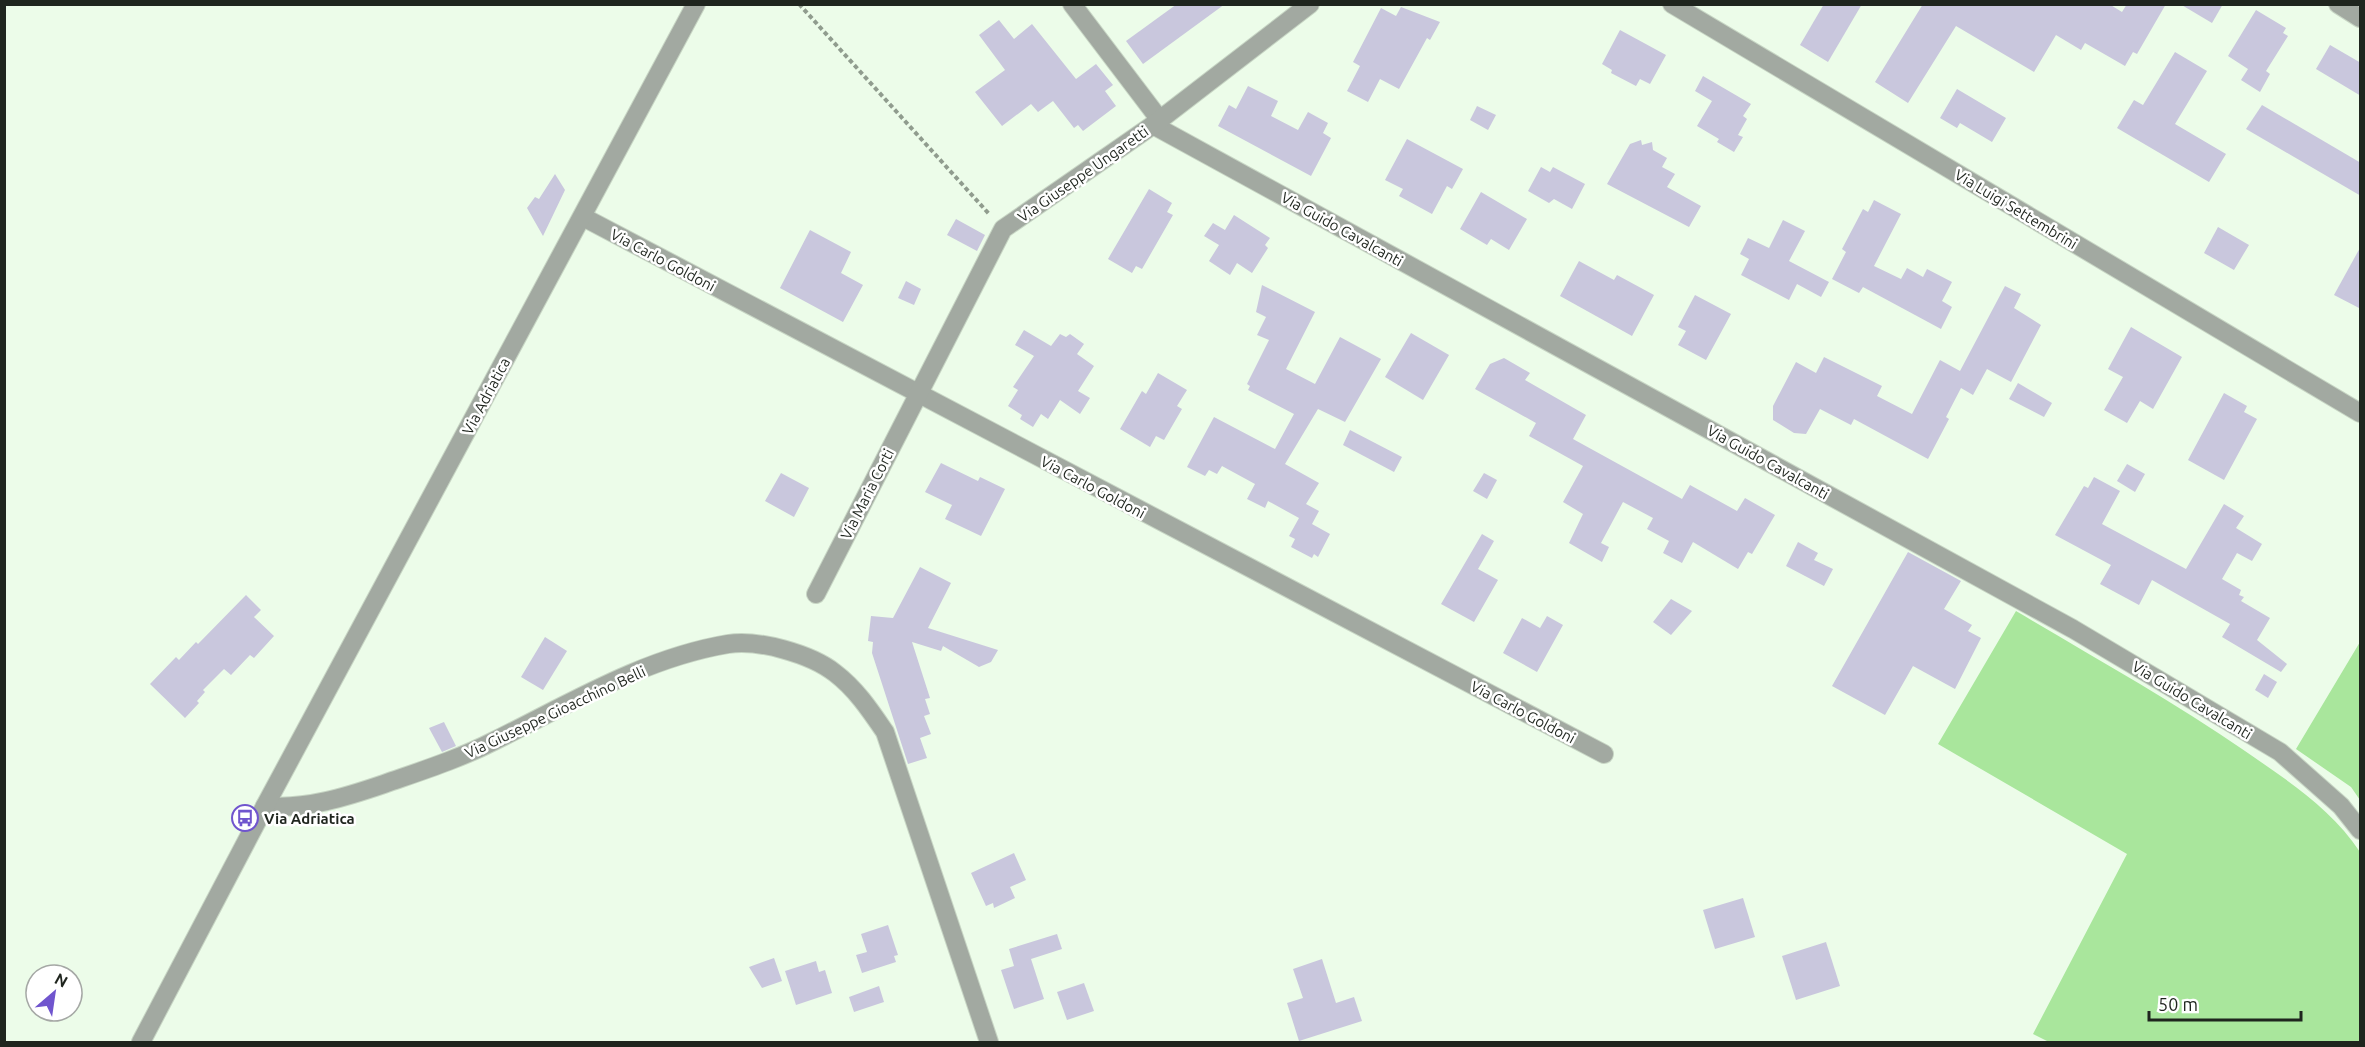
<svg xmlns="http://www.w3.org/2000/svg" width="2365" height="1047" viewBox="0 0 2365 1047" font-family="Ubuntu,sans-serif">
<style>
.green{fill:#a9e69c}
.building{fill:#c9c7dd}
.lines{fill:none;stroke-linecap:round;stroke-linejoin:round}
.minor-casing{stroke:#c7d5c4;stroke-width:20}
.path{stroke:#909c8e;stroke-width:4;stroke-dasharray:4.5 3;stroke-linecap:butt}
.minor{stroke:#a2a9a1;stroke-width:18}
.labels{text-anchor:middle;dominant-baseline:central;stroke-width:5;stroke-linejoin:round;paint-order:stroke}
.street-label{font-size:15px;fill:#1f251e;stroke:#fff}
.poi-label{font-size:15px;font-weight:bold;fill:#1f251e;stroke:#fff;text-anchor:start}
</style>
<rect width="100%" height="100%" fill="#ecfce9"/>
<g class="green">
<path d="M 2016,611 C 2093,657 2171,700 2245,751 C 2288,781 2331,808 2360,852 L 2360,1042 L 2049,1042 L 2033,1034 L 2127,854 L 1938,744 Z"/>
<path d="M 2360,642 L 2360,800 L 2351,787 L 2296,749 Z"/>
</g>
<g class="building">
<path d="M 1177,4 L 1225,4 L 1143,64 L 1126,41 Z"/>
<path d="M 1824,4 L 1862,4 L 1828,62 L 1800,45 Z"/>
<path d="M 1923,4 L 2109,4 L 2122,12 L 2127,4 L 2166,4 L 2137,54 L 2133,52 L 2125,66 L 2085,43 L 2081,50 L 2056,35 L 2034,72 L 1956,26 L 1908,103 L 1875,82 Z"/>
<path d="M 2180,4 L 2223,4 L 2212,23 Z"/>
<path d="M 1401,7 L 1440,22 L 1430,40 L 1427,38 L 1399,89 L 1380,79 L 1368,102 L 1347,91 L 1360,66 L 1353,62 L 1381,8 L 1396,16 Z"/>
<path d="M 2256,10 L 2286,28 L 2283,33 L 2288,36 L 2266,71 L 2270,74 L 2260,92 L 2241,80 L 2248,69 L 2228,56 Z"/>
<path d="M 999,20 L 1014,39 L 1032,24 L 1076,79 L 1096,64 L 1113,85 L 1105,91 L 1116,106 L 1083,131 L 1078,125 L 1074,128 L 1053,101 L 1038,112 L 1031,104 L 1002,126 L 975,92 L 1005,70 L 979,35 Z"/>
<path d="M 1620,30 L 1666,55 L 1650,84 L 1640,79 L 1636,86 L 1611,73 L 1612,70 L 1602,64 Z"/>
<path d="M 2330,45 L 2361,63 L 2361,96 L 2316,69 Z"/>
<path d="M 2175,52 L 2207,71 L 2175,124 L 2226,154 L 2209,182 L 2117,128 L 2134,100 L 2143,105 Z"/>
<path d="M 1703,76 L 1751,104 L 1743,116 L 1747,119 L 1738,135 L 1743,137 L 1734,152 L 1717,142 L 1719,139 L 1697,126 L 1712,101 L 1695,91 Z"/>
<path d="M 1248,86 L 1278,101 L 1271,116 L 1298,130 L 1308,112 L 1328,123 L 1323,133 L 1331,138 L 1311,176 L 1218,126 L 1229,105 L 1236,109 Z"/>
<path d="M 1957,89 L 2006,118 L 1992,142 L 1960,123 L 1957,128 L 1940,118 Z"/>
<path d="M 2262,105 L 2361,163 L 2361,196 L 2246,129 Z"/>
<path d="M 1477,106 L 1496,115 L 1488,130 L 1470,120 Z"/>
<path d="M 1407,139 L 1463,169 L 1452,189 L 1447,186 L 1432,214 L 1399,196 L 1403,189 L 1385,180 Z"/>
<path d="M 1641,140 L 1642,145 L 1652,142 L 1653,150 L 1667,158 L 1662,167 L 1675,174 L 1667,187 L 1701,206 L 1689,227 L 1607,184 L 1630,144 Z"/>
<path d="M 1541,167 L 1550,172 L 1553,167 L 1585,184 L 1572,209 L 1554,199 L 1549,203 L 1528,191 Z"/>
<path d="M 555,174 L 565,190 L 543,236 L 527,208 L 535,197 L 539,199 Z"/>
<path d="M 1149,189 L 1172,203 L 1167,212 L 1173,215 L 1142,269 L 1136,266 L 1132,273 L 1108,259 Z"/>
<path d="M 1481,192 L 1527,219 L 1509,250 L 1491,239 L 1487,245 L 1460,229 Z"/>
<path d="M 1874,200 L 1901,214 L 1874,266 L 1901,279 L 1907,268 L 1923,277 L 1927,269 L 1952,282 L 1942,301 L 1952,307 L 1941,329 L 1863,287 L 1859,293 L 1832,279 L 1846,252 L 1842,249 L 1863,209 L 1868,212 Z"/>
<path d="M 1234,215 L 1270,238 L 1265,245 L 1268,248 L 1252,273 L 1237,263 L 1230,275 L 1209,261 L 1219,245 L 1204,236 L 1213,223 L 1225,230 Z"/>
<path d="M 956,219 L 985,235 L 977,251 L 947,235 Z"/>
<path d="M 1783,220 L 1805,231 L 1789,261 L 1829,282 L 1821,297 L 1797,284 L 1789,300 L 1741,275 L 1749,259 L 1740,254 L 1748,238 L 1769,248 Z"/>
<path d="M 2218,227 L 2249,245 L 2234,270 L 2204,253 Z"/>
<path d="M 810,230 L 851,252 L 841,273 L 863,285 L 843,322 L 780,288 Z"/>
<path d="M 2361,246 L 2361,309 L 2334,295 Z"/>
<path d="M 1579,261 L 1614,280 L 1617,275 L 1654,295 L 1632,336 L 1560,296 Z"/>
<path d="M 906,281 L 921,289 L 914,305 L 898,298 Z"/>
<path d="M 1262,285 L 1315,312 L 1286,369 L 1315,384 L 1340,337 L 1381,359 L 1345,422 L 1318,409 L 1285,464 L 1319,483 L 1306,504 L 1319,511 L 1312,524 L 1330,534 L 1318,557 L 1314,554 L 1312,558 L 1291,547 L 1295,539 L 1289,536 L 1299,518 L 1268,501 L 1265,508 L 1247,499 L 1255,484 L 1222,466 L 1217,474 L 1209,470 L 1205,476 L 1187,467 L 1214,417 L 1275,449 L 1294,414 L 1248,390 L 1250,386 L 1247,384 L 1269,340 L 1257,335 L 1266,317 L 1256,312 Z"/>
<path d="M 2005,286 L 2021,294 L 2014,308 L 2041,325 L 2011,382 L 1987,369 L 1973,395 L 1961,388 L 1946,417 L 1949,419 L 1928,459 L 1854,419 L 1851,425 L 1820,409 L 1806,434 L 1794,433 L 1773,420 L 1773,406 L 1796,362 L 1816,373 L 1824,357 L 1882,386 L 1877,396 L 1912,414 L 1940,360 L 1960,371 Z"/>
<path d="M 1695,295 L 1731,314 L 1706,360 L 1678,345 L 1686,331 L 1678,327 Z"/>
<path d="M 2131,327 L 2182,357 L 2153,409 L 2140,401 L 2127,423 L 2104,410 L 2123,377 L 2108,369 Z"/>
<path d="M 1024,330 L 1051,346 L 1060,334 L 1066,337 L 1070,334 L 1084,344 L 1077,354 L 1094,366 L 1078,391 L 1090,398 L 1080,414 L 1060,400 L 1048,419 L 1041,414 L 1033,427 L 1020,419 L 1022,415 L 1008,406 L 1018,390 L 1013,387 L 1034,356 L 1015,345 Z"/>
<path d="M 1411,333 L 1449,355 L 1423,400 L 1385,377 Z"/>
<path d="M 1504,358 L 1530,373 L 1525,380 L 1586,415 L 1573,439 L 1682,499 L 1690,485 L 1737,511 L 1745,498 L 1775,515 L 1752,554 L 1748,552 L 1738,569 L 1693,542 L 1682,563 L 1663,553 L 1669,541 L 1647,529 L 1653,518 L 1623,502 L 1601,543 L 1609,547 L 1602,562 L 1569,543 L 1583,514 L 1563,502 L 1583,466 L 1529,436 L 1536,423 L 1475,389 L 1490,364 Z"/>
<path d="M 1158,373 L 1187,390 L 1177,406 L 1182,409 L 1164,440 L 1156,436 L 1150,447 L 1120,429 L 1142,391 L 1146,394 Z"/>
<path d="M 2018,383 L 2052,403 L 2044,417 L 2009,399 Z"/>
<path d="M 2224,393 L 2247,406 L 2244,412 L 2257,419 L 2224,480 L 2188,460 Z"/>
<path d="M 1350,430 L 1402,457 L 1394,472 L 1343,445 Z"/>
<path d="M 941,463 L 978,481 L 980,477 L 1005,489 L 981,536 L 945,519 L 952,505 L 925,492 Z"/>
<path d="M 2127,464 L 2145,474 L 2135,492 L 2117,481 Z"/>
<path d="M 781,473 L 809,488 L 794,517 L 765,501 Z"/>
<path d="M 1484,473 L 1497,480 L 1487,499 L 1473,491 Z"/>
<path d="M 2094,477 L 2120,491 L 2102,524 L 2186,569 L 2224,504 L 2244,516 L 2236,528 L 2262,544 L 2252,561 L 2237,553 L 2222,579 L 2241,590 L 2239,595 L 2244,597 L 2241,601 L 2270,618 L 2257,640 L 2287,664 L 2281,672 L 2222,637 L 2230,624 L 2152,580 L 2139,605 L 2100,584 L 2111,565 L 2055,535 L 2084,486 L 2088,488 Z"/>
<path d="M 1482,534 L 1494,541 L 1478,569 L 1498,580 L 1474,622 L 1441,604 Z"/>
<path d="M 1798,542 L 1818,553 L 1814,560 L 1833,569 L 1824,586 L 1786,566 Z"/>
<path d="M 1908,552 L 1961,581 L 1944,609 L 1972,625 L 1968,631 L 1981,638 L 1955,689 L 1913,666 L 1885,715 L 1832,686 Z"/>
<path d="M 920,567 L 951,583 L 928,628 L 998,650 L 991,662 L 979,667 L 943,646 L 941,651 L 912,642 L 930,698 L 925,699 L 930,714 L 924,716 L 931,734 L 920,738 L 927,758 L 908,764 L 872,653 L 873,642 L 868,641 L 871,616 L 893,618 Z"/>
<path d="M 246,595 L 261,610 L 254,617 L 274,636 L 254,658 L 250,655 L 231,675 L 224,669 L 203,690 L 205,692 L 197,701 L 199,703 L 185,718 L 150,684 L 176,657 L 179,660 L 196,642 L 198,644 Z"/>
<path d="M 1671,599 L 1692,611 L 1671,635 L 1653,622 Z"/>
<path d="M 1547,616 L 1563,625 L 1537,672 L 1503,653 L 1522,618 L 1540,628 Z"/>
<path d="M 545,637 L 567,651 L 543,690 L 521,677 Z"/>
<path d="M 2264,674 L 2277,682 L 2268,698 L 2255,690 Z"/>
<path d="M 444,722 L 456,746 L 442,752 L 429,728 Z"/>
<path d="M 1014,853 L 1026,880 L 1010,887 L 1015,898 L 994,908 L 993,903 L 986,906 L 971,873 Z"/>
<path d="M 1743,898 L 1755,937 L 1715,949 L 1703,910 Z"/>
<path d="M 888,925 L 898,955 L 894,956 L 896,962 L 862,973 L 856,955 L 867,952 L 861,934 Z"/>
<path d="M 1057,934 L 1062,949 L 1031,959 L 1044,999 L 1014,1009 L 1001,970 L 1014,966 L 1009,949 Z"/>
<path d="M 1826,942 L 1840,986 L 1796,1000 L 1782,956 Z"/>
<path d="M 774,958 L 782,981 L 762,988 L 749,967 Z"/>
<path d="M 1322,959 L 1336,1003 L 1354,997 L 1362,1021 L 1299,1041 L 1287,1003 L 1303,998 L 1293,969 Z"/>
<path d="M 816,961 L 819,972 L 825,970 L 832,993 L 796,1005 L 785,971 Z"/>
<path d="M 1084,983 L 1094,1011 L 1067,1020 L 1057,992 Z"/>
<path d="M 879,986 L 884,1002 L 854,1012 L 849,997 Z"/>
</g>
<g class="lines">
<defs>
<g id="minor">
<path d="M 1072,4 L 1160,120"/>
<path d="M 1672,4 L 2360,413"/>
<path d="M 2338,4 L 2360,18"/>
<path d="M 1153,125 L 2073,629 L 2280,752 L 2341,806 L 2360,830"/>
<path d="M 583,217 L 1604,754"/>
<path d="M 816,594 L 1003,229 L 1153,125 L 1310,4"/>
<path d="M 265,806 C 305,810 346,797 384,784 C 421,771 459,759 494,741 C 569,704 644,658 728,644 C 758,639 811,654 835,673 C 856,689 870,710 885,732 L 989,1042"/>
<path d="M 141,1042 L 265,806 L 696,4"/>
</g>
</defs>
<use href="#minor" class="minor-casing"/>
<path class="path" d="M 799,4 L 990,215"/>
<use href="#minor" class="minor"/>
</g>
<defs>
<symbol id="bus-ring" viewBox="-11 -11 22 22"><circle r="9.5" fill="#fff" stroke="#7055ce" stroke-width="1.5"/><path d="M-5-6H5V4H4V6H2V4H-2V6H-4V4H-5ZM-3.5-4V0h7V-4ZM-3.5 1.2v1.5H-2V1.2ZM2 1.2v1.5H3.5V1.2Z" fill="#7055ce"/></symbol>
</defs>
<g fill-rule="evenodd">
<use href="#bus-ring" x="230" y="803" width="30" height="30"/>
</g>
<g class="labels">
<g class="street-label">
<text transform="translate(1083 174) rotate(-35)">Via Giuseppe Ungaretti</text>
<text transform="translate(2016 209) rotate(31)">Via Luigi Settembrini</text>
<text transform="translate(1342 229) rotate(29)">Via Guido Cavalcanti</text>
<text transform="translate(663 260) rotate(28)">Via Carlo Goldoni</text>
<text transform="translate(486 396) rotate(-62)">Via Adriatica</text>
<text transform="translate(1768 462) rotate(29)">Via Guido Cavalcanti</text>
<text transform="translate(1093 487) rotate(28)">Via Carlo Goldoni</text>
<text transform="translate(867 494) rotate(-63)">Via Maria Corti</text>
<text transform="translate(2192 700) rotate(31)">Via Guido Cavalcanti</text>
<text transform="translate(555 712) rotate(-25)">Via Giuseppe Gioacchino Belli</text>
<text transform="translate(1523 712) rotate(28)">Via Carlo Goldoni</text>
</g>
<g class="poi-label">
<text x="264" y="818">Via Adriatica</text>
</g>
</g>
<rect width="2365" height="1047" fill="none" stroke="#1f251e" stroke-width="12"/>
<g transform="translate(54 993) rotate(29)"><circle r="28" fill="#ffffff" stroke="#a5a8a5" stroke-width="1.5"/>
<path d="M0-4.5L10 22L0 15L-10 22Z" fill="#7055ce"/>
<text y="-9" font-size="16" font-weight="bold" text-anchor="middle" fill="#1f251e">N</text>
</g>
<path d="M2149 1011v9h152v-9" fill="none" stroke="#1f251e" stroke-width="3"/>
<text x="2158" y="1011" font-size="18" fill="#1f251e" stroke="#ffffff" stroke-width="4.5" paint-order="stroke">50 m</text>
</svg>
